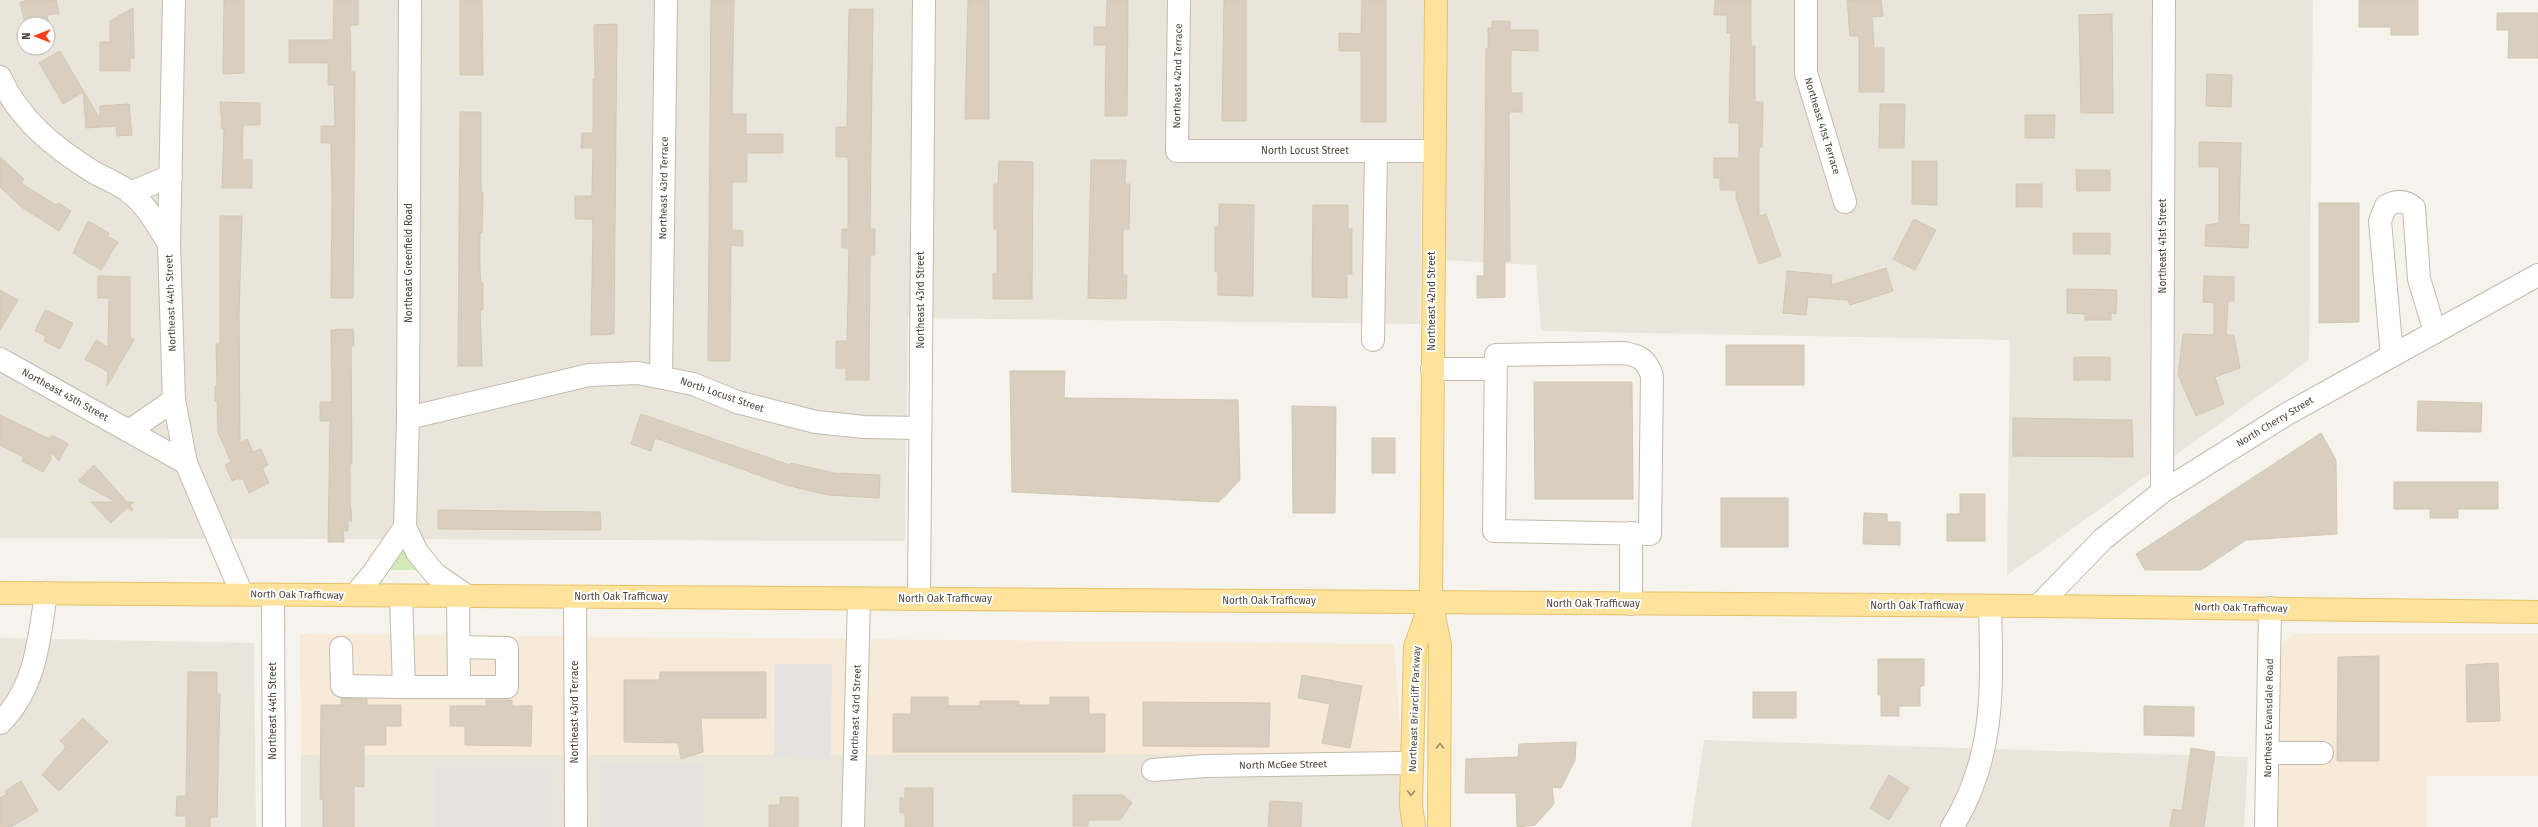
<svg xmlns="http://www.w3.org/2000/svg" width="2538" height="827" viewBox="0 0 2538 827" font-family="'Fira Sans',sans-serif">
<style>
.residential{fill:#eae5da;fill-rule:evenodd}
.commercial{fill:#f7ead8}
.green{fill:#d2eab5}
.parking{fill:#e5e3e0}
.building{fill:#d8cfc1;stroke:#d3c7b4}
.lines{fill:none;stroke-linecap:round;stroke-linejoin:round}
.minor-casing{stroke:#c2bbae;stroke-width:24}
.major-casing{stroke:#e6c16a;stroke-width:24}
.minor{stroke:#fff;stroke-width:22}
.major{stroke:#ffe39c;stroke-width:22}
.oneway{stroke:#9c8c66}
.labels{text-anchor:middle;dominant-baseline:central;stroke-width:4;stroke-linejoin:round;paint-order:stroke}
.street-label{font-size:10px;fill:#4b4439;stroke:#fff}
</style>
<rect width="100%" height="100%" fill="#f6f3ec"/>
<g class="residential">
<path d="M 0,0 L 1424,0 L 1420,324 L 908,318 L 905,541 L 0,538 ZM 24,24 L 48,24 L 48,48 L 24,48 Z"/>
<path d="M 1447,0 L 2313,0 L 2309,360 L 2007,575 L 2010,340 L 1541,331 L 1536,265 L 1444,260 Z"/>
<path d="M 0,638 L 254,643 L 256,827 L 0,827 Z"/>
<path d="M 1704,740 L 2248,757 L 2244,827 L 1691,827 Z"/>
<path d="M 1402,754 L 1403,827 L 301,827 L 301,755 Z"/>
</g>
<g class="commercial">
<path d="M 2305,633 L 2538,633 L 2538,776 L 2427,776 L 2427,827 L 2277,827 L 2280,655 L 2284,642 L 2291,635 Z"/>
<path d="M 300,634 L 1394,644 L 1402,754 L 301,755 Z"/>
</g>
<path class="green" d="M 403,549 L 419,570 L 390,570 Z"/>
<g class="parking">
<path d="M 775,664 L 832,664 L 831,759 L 774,758 Z"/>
<rect x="599" y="765" width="105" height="62"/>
<rect x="435" y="767" width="116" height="60"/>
</g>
<g class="building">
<path d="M 29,0 L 56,0 L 59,13 L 47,15 L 49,24 L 25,24 L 20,2 Z"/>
<path d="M 224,0 L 244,0 L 244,73 L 223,74 Z"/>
<path d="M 334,0 L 358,0 L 358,25 L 350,25 L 351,72 L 355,72 L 353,298 L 331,298 L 332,195 L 331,143 L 321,143 L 321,126 L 335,126 L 334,85 L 328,85 L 328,63 L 289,63 L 289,40 L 333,40 Z"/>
<path d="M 460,0 L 482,0 L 483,75 L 460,75 Z"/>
<path d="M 711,0 L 734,0 L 732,114 L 746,114 L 746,134 L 783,134 L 783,153 L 747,153 L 747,182 L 732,182 L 732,230 L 743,231 L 743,246 L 731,245 L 730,361 L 709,361 L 708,358 Z"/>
<path d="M 968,0 L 989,0 L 989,119 L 965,119 Z"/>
<path d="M 1107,0 L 1128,0 L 1127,116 L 1105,116 L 1106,45 L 1094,45 L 1094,27 L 1106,27 Z"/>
<path d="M 1224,0 L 1246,0 L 1246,121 L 1222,121 Z"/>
<path d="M 1362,0 L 1386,0 L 1386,122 L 1361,122 L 1361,51 L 1339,51 L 1339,33 L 1361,34 Z"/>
<path d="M 1715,0 L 1751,0 L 1751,46 L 1755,46 L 1755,102 L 1763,102 L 1762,147 L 1759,147 L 1759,216 L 1766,214 L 1781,256 L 1759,264 L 1736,198 L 1736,190 L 1720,190 L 1720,178 L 1714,178 L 1714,158 L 1739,158 L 1739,123 L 1729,123 L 1731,33 L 1727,33 L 1727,15 L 1714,15 Z"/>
<path d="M 1847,0 L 1881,0 L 1883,16 L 1872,17 L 1874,48 L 1884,48 L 1884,92 L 1859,92 L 1859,36 L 1850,36 Z"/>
<path d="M 2359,0 L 2418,0 L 2418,35 L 2391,35 L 2391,27 L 2359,27 Z"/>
<path d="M 133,8 L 134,58 L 130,58 L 130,71 L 100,71 L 100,42 L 110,42 L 110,21 Z"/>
<path d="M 849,9 L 873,9 L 870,229 L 875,229 L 875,255 L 870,255 L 869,380 L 846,380 L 846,368 L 836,368 L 836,341 L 847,341 L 849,248 L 842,248 L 842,229 L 848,229 L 848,157 L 836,157 L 836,127 L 847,127 Z"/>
<path d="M 2497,13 L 2538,13 L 2538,58 L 2508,58 L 2509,30 L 2497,30 Z"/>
<path d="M 2112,14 L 2113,113 L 2081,113 L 2079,15 Z"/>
<path d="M 1492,21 L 1510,21 L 1510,30 L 1538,30 L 1538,51 L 1511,50 L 1511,93 L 1522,93 L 1522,112 L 1509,112 L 1510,261 L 1505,261 L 1505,297 L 1477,298 L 1477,276 L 1484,276 L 1486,49 L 1488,49 L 1488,28 L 1492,28 Z"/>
<path d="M 617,24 L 614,334 L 591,335 L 593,226 L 592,219 L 575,219 L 575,196 L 592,196 L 593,148 L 581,148 L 582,133 L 593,133 L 593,79 L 595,79 L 594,25 Z"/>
<path d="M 60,51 L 100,119 L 100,106 L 129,104 L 132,135 L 117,136 L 116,126 L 86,128 L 83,92 L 63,104 L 39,63 Z"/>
<path d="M 2207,74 L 2232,75 L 2231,107 L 2206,106 Z"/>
<path d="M 220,102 L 260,103 L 260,125 L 243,125 L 242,160 L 252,160 L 252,188 L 222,188 L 224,129 L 222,129 Z"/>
<path d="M 1880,104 L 1905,104 L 1904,148 L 1879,148 Z"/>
<path d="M 460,112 L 481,112 L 481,192 L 483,192 L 482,233 L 480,233 L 480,270 L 481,283 L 483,283 L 483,310 L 480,310 L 482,366 L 458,366 Z"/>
<path d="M 2025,115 L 2055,115 L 2054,138 L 2025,138 Z"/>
<path d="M 2199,142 L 2241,143 L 2239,224 L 2249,225 L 2248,248 L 2205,246 L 2206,225 L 2219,223 L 2219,167 L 2199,167 Z"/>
<path d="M 0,157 L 24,179 L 21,183 L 56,205 L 58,203 L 71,211 L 59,231 L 20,206 L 0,187 Z"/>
<path d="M 1091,160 L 1126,160 L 1125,184 L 1130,184 L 1129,229 L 1123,229 L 1123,275 L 1127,275 L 1126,299 L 1088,298 Z"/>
<path d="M 999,161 L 1033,162 L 1032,299 L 993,299 L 993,274 L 997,274 L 997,229 L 994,229 L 994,184 L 998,184 Z"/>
<path d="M 1912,161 L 1937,161 L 1937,205 L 1912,204 Z"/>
<path d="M 2076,170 L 2110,170 L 2110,191 L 2077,191 Z"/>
<rect x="2016" y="184" width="26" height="23"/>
<path d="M 2319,203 L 2359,203 L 2359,322 L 2319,323 Z"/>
<path d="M 1219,204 L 1254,205 L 1253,296 L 1218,295 L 1218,272 L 1215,272 L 1215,227 L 1219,227 Z"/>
<path d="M 1313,205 L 1348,205 L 1348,229 L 1352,229 L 1352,274 L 1347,274 L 1347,298 L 1312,297 Z"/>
<path d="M 220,216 L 242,216 L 239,316 L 240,443 L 247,439 L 253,452 L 261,449 L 268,465 L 262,468 L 269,483 L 249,493 L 242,477 L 240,480 L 239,478 L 232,481 L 225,465 L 231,462 L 218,432 L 217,401 L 215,401 L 215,386 L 217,386 L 216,344 L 220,344 Z"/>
<path d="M 1914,219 L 1936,230 L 1915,270 L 1893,259 Z"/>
<path d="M 88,221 L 109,233 L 107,236 L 118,242 L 101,270 L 73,253 Z"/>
<rect x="2073" y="233" width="37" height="21"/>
<path d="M 1886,268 L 1893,291 L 1850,305 L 1848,300 L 1808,297 L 1806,315 L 1783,313 L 1787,271 L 1832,275 L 1831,285 Z"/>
<path d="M 98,276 L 130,277 L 130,337 L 134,340 L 107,386 L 108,372 L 85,359 L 96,340 L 108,347 L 109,298 L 98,298 Z"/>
<path d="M 2204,276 L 2234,277 L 2234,301 L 2228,301 L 2226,335 L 2234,335 L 2240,368 L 2215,377 L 2224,404 L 2196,416 L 2178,375 L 2183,334 L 2214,335 L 2214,303 L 2203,302 Z"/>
<path d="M 2067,289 L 2117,290 L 2116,314 L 2111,313 L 2111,320 L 2085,320 L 2085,314 L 2067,313 Z"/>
<path d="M 0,290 L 18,300 L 0,330 Z"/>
<path d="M 45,310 L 73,323 L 60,349 L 44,341 L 46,336 L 35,331 Z"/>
<path d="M 353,329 L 354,346 L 351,346 L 352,464 L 350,464 L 350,501 L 352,521 L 348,521 L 348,531 L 343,531 L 344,542 L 328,542 L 330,421 L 320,421 L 320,402 L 332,402 L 331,330 Z"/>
<rect x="1726" y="345" width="78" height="40"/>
<rect x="2074" y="357" width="36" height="23"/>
<path d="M 1010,371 L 1065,371 L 1064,398 L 1238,400 L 1240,480 L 1219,502 L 1012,492 Z"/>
<path d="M 1534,382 L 1632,382 L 1633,499 L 1535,499 Z"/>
<path d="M 2418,401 L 2482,403 L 2481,432 L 2417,431 Z"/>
<path d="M 1292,406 L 1336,407 L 1335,513 L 1293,513 Z"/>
<path d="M 641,414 L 790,465 L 791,463 L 834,473 L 880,475 L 879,498 L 828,495 L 786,485 L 655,438 L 651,451 L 631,444 Z"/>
<path d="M 0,415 L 50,439 L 52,435 L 68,444 L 59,461 L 51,452 L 51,459 L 43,472 L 22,461 L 23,457 L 0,445 Z"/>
<path d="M 2013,418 L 2132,420 L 2133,457 L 2013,456 Z"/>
<path d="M 2321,433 L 2336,460 L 2337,534 L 2246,540 L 2201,570 L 2145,570 L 2136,554 Z"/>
<rect x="1372" y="438" width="23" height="35"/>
<path d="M 94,465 L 127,502 L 134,502 L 130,505 L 133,509 L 132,511 L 127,508 L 111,523 L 91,502 L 116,502 L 78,481 Z"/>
<path d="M 2394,482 L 2498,482 L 2498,509 L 2458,509 L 2458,518 L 2430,518 L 2430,509 L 2394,509 Z"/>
<path d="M 1960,494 L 1985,494 L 1985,541 L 1947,541 L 1947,514 L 1960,514 Z"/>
<rect x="1721" y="498" width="67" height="49"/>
<path d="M 438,510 L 600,512 L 601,530 L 438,529 Z"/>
<path d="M 1864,513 L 1887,514 L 1887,522 L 1900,522 L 1900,545 L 1863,544 Z"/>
<path d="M 2379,656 L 2379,761 L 2337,761 L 2338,657 Z"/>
<path d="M 1878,659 L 1924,659 L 1924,686 L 1920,686 L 1920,706 L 1899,706 L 1899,716 L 1881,716 L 1881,695 L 1878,695 Z"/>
<path d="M 2498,663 L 2500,721 L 2467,722 L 2466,665 Z"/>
<path d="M 188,672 L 217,672 L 217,694 L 220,694 L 217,817 L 210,817 L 210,827 L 186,827 L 186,816 L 176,816 L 177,796 L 186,796 Z"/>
<path d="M 660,672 L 766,672 L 766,718 L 701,718 L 703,752 L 681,759 L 678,743 L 624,742 L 624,680 L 659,680 Z"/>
<path d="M 1302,675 L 1362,686 L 1350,748 L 1322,743 L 1330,704 L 1298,698 Z"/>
<rect x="1753" y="692" width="43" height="26"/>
<path d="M 911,697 L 948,697 L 948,706 L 980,706 L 980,701 L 1019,701 L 1019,705 L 1050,705 L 1050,697 L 1089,697 L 1089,714 L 1105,714 L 1105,752 L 893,752 L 893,714 L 911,714 Z"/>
<path d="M 341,698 L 367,699 L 367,705 L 401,705 L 401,726 L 386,726 L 386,745 L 364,745 L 364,787 L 354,786 L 354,827 L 323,827 L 323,799 L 320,799 L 321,705 L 341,705 Z"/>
<path d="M 486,700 L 512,700 L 512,706 L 532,706 L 531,746 L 465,745 L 465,726 L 450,726 L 450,706 L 486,706 Z"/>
<path d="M 1143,702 L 1270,703 L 1269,747 L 1143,746 Z"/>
<path d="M 2144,706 L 2194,707 L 2194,736 L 2144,735 Z"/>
<path d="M 83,718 L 108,742 L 59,791 L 42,775 L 66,747 L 60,741 Z"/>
<path d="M 1576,742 L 1575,760 L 1561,788 L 1552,787 L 1554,804 L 1535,825 L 1517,827 L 1516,793 L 1465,793 L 1466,759 L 1518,757 L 1519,744 Z"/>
<path d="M 2191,748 L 2215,752 L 2204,827 L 2170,827 L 2173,809 L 2182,811 Z"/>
<path d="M 1889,775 L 1909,788 L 1889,820 L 1870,808 Z"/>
<path d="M 21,781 L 38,811 L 11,827 L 0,827 L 0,798 L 7,794 L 5,791 Z"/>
<path d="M 905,788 L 933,788 L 933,827 L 905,827 L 905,813 L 900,813 L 900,798 L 905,798 Z"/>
<path d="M 1073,795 L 1123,795 L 1132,803 L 1120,820 L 1088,820 L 1088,826 L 1073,826 Z"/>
<path d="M 780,797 L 798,797 L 798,827 L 769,827 L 769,805 L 780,805 Z"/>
<path d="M 1270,801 L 1302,803 L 1301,827 L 1268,827 Z"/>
</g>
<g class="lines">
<defs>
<g id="minor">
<path d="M 174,0 L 169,244 L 174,400 L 186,463 L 242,594"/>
<path d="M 410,0 L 408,418 L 405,527 L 417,552 L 435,574 L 467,596"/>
<path d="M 1179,0 L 1177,151 L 1433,151"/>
<path d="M 1806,0 L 1806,73 L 1845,202"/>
<path d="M 0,77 C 19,120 56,149 95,173 C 107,179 120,185 130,192 C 146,205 158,226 169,244"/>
<path d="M 130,193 L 171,176"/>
<path d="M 1373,340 L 1376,151"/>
<path d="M 1624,353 C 1640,356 1647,360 1652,376 L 1650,534 L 1494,531 L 1496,355 Z"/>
<path d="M 2392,356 L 2380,221 L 2386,206 C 2397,200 2405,200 2414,208 L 2419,279 L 2435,332"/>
<path d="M 0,359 L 186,463"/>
<path d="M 1432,369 L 1495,369"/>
<path d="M 661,376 L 666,0"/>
<path d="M 408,418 L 589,375 L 638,373 L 693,384 L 737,402 L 816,422 L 864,427 L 920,428"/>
<path d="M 129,431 L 174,400"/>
<path d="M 2162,492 L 2164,0"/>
<path d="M 273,595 L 274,827"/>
<path d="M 355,595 L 374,572 L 405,527"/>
<path d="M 575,597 L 576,827"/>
<path d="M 919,599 L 924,0"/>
<path d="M 1631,604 L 1631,533"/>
<path d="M 2038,606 L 2103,539 L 2162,492 L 2287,414 L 2538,275"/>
<path d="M 459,647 L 507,648 L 507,687 L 459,687"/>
<path d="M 341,648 L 342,686 L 404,687 L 401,596"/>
<path d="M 404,687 L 459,687 L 458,596"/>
<path d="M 0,723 C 36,688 39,640 46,593"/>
<path d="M 2268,753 L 2322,753"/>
<path d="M 1153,770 L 1205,766 L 1398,763 L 1412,765"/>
<path d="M 853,827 L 859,599"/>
<path d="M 1952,827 C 1996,757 1992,685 1990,606"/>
<path d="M 2266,827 L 2270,608"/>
</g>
<g id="major">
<path d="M 1436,0 L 1431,602 L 1440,645 L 1439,827"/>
<path d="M 0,593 L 2038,606 L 2538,612"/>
<path d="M 1414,827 L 1411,805 L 1415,647 L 1431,602"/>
</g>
</defs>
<use href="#minor" class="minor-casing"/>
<use href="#major" class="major-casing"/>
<use href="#minor" class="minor"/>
<use href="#major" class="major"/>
</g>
<defs><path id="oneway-chevron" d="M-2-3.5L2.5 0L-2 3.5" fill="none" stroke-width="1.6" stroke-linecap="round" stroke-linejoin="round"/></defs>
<g class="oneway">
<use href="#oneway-chevron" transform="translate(1440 746) rotate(-90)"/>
<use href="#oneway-chevron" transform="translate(1411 793) rotate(92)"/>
</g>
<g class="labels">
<g class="street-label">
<text transform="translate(1178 76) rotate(-89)">Northeast 42nd Terrace</text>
<text transform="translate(1822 126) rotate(73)">Northeast 41st Terrace</text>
<text x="1305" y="151">North Locust Street</text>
<text transform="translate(664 188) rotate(-89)">Northeast 43rd Terrace</text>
<text transform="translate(2163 246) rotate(-90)">Northeast 41st Street</text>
<text transform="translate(409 263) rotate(-90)">Northeast Greenfield Road</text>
<text transform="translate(921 300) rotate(-90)">Northeast 43rd Street</text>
<text transform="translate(1432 301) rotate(-90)">Northeast 42nd Street</text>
<text transform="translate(171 303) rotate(-92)">Northeast 44th Street</text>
<text transform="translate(65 395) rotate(29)">Northeast 45th Street</text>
<text transform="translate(722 395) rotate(19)">North Locust Street</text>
<text transform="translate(2275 422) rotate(-31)">North Cherry Street</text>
<text transform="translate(297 595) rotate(1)">North Oak Trafficway</text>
<text x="621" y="597">North Oak Trafficway</text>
<text x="945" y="599">North Oak Trafficway</text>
<text x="1269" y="601">North Oak Trafficway</text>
<text x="1593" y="604">North Oak Trafficway</text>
<text x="1917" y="606">North Oak Trafficway</text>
<text transform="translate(2241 608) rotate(1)">North Oak Trafficway</text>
<text transform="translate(1415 709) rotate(-88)">Northeast Briarcliff Parkway</text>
<text transform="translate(273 711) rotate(-90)">Northeast 44th Street</text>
<text transform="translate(575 712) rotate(-90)">Northeast 43rd Terrace</text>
<text transform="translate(856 713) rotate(-88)">Northeast 43rd Street</text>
<text transform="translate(2269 718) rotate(-89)">Northeast Evansdale Road</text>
<text transform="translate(1283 765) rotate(-1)">North McGee Street</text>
</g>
</g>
<g transform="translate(36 36) rotate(270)"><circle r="19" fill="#ffffff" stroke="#b7b4b0"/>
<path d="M0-3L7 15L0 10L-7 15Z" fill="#fc3f1d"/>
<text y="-6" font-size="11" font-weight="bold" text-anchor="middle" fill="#4b4439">N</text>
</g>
</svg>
